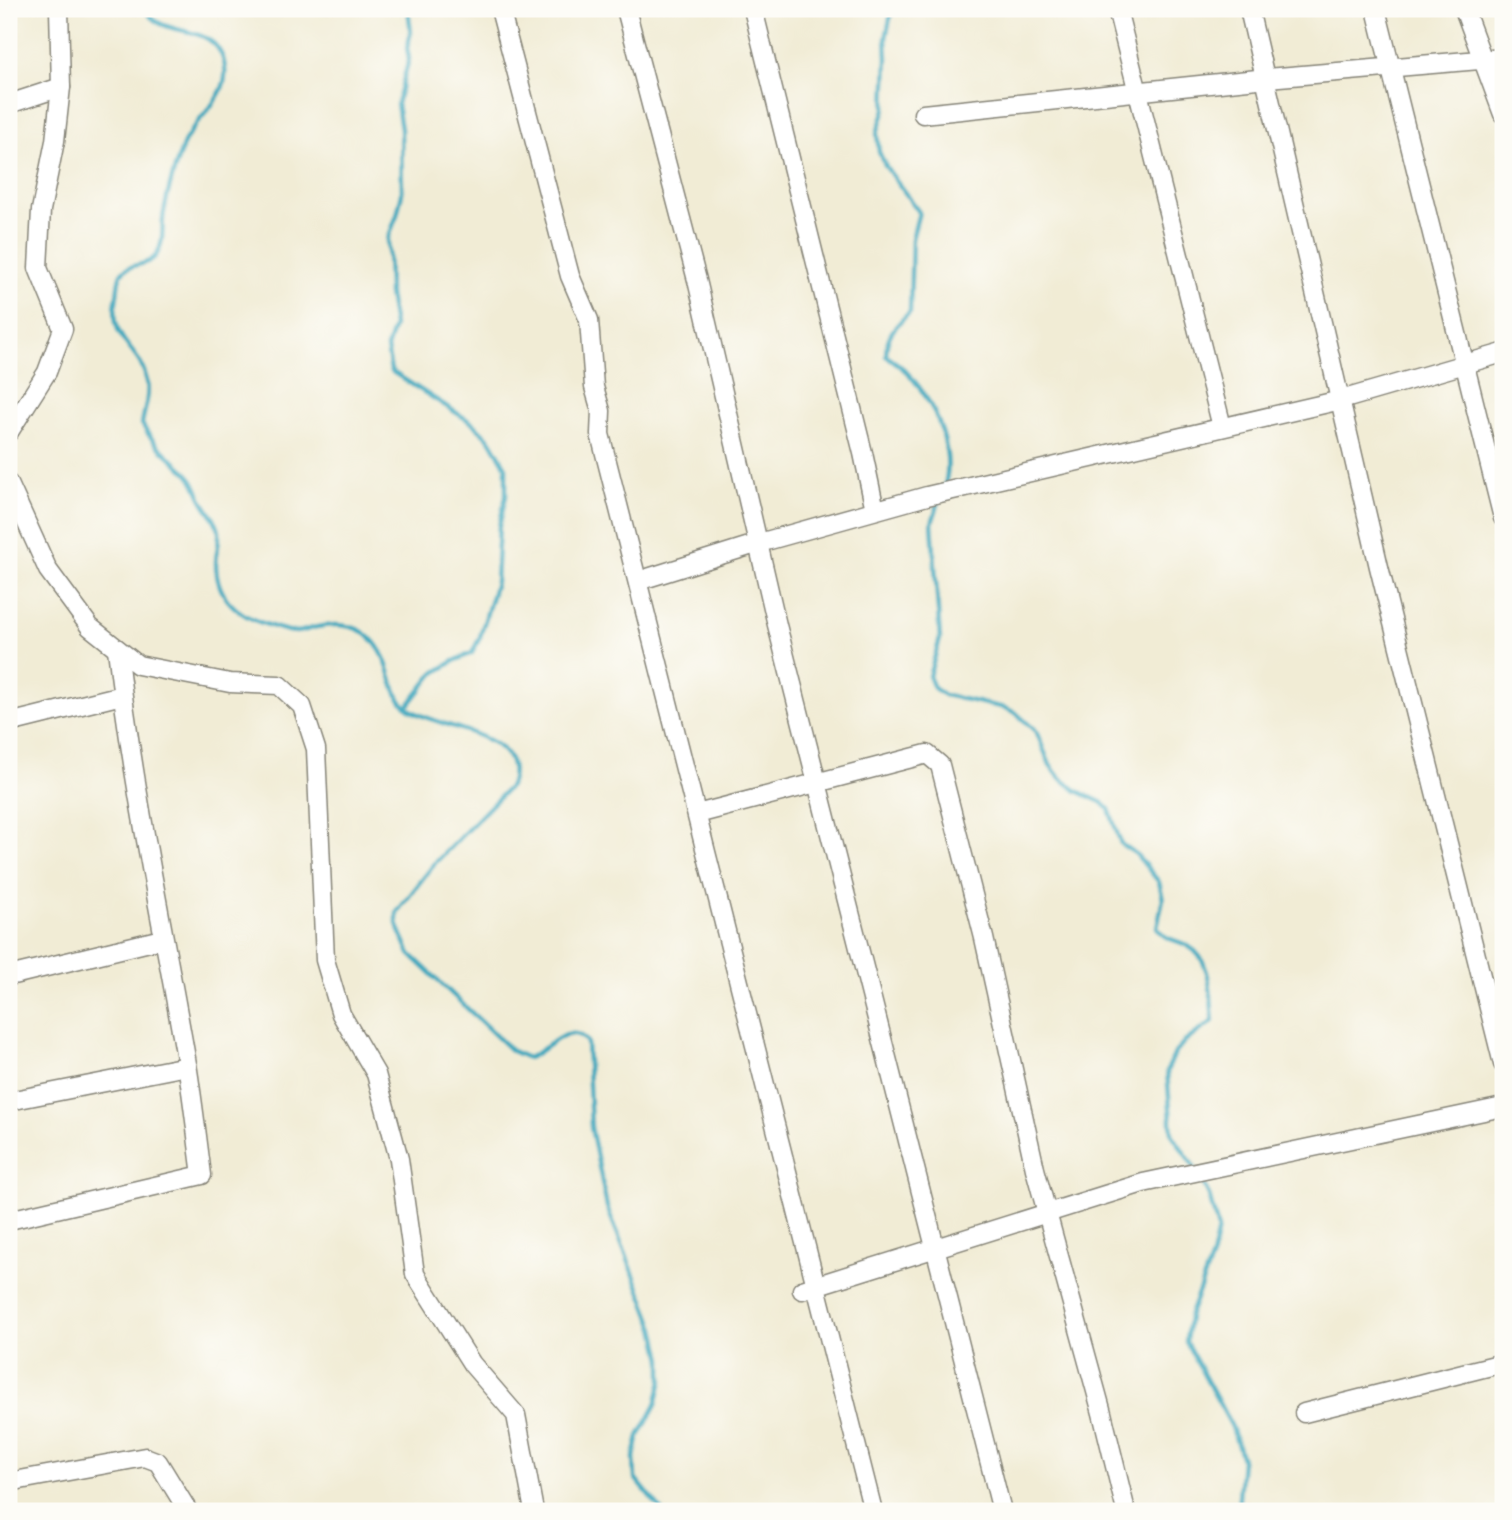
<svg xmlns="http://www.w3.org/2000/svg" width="1512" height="1520" viewBox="0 0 1512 1520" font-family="Dekko,sans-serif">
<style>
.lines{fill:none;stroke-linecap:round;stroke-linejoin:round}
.stream{stroke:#3ea8be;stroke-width:4.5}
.street-casing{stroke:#868478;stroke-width:21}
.street{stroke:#fff;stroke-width:18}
</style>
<rect width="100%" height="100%" fill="#fdfcf7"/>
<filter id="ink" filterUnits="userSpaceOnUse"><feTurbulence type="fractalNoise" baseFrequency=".0143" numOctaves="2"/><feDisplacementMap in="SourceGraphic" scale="14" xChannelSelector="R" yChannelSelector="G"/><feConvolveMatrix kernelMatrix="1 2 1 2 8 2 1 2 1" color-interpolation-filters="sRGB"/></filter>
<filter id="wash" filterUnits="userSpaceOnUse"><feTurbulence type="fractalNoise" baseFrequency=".00686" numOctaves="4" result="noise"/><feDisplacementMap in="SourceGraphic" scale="28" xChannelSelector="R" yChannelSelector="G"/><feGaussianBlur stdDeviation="1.57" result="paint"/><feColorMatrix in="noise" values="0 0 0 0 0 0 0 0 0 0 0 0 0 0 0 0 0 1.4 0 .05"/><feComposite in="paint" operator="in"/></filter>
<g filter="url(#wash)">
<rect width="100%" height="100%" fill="#f1ecd5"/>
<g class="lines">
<g class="stream">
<path d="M 145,9 C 162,41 213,19 224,62 C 233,97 195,116 183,145 C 175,166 168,190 164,212 C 161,226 165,241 157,254 C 148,268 128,262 121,274 C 118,280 118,289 117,295 C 107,345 140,344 147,382 C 150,396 144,410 142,424 C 155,449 176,459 192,479 C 197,486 199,496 204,503 C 209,511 217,521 219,531 C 220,541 216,553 216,563 C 216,596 235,614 265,624 C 274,627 287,632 296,632 C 303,632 310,628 317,627 C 332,624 350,624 363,632 C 394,653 387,692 408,708 C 437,730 530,732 510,786 L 434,864 L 397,912 L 397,924 L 410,954 L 512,1051 L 528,1058 C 547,1051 569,1019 587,1042 L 591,1127 L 607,1207 L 655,1328 L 662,1359 L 662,1380 L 656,1405 L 639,1436 L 634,1457 L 635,1478 L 662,1511"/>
<path d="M 892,9 L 886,38 L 887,58 L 885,109 L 877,133 L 879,152 L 886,167 L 919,212 L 912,239 L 910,312 C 895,327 886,334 886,356 C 923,376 959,444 944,487"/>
<path d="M 940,498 L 932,523 L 940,639 L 929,676 L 934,688 L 944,695 L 1005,708 L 1016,713 L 1036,731 L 1050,765 L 1060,778 L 1077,791 L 1103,803 L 1109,809 L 1121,844 L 1136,854 L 1159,882 L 1163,899 L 1157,927 C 1166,942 1174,938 1188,946 C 1213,960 1210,996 1213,1021 L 1183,1043 L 1175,1053 L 1167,1071 L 1172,1134 L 1194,1167"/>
<path d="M 407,707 L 433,674 L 454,661 L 472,653 L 480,637 L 496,582 L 499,526 L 506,496 L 506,467 L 491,441 L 474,424 L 391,371 L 387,348 L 394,326 L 389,294 L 388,239 L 397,215 L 402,193 L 401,129 L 397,104 L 409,59 L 407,48 L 411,32 L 408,9"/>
<path d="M 1199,1175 L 1209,1195 L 1218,1229 L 1212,1257 L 1189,1317 L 1186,1342 L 1232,1427 L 1242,1459 L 1238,1511"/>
</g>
</g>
</g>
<g filter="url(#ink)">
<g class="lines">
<defs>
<g id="street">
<path d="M 500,9 L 570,276 L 589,320 L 594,387 L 601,411 L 600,434 L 873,1511"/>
<path d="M 626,9 L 697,280 L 777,625 L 1002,1511"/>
<path d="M 753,9 L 863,453 L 875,510"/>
<path d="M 1117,9 L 1222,427"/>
<path d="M 1249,9 L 1379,567 L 1503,1064"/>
<path d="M 1376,9 L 1503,518"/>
<path d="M 1464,9 L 1503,114"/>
<path d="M 9,104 L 61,87"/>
<path d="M 923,114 L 1267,78 L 1503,58"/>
<path d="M 9,432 L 47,372 L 63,329 L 38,268 L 41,210 L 55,141 L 61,87 L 59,9"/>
<path d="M 9,484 L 48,570 L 90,627 L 138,665 L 230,683 L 279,685 L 302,706 L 316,749 L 325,960 L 341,1014 L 376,1074 L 399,1159 L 415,1274 L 472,1364 L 516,1415 L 534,1511"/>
<path d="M 638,581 L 759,543 L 927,496 L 1341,400 L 1503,353"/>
<path d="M 9,723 L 122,695"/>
<path d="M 697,814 L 927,754 L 940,765 L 984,938 L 1035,1169 L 1102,1413 L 1126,1511"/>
<path d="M 9,976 L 162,939"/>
<path d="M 9,1101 L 187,1066"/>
<path d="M 9,1220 L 202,1175 C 197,1138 193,1101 187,1064 C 163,926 133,788 117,649"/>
<path d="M 802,1290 L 1143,1183 L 1503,1107"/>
<path d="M 1304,1413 L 1503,1363"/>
<path d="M 9,1482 L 145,1457 L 158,1462 L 188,1511"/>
</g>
</defs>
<use href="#street" class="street-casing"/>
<use href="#street" class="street"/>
</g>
</g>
<rect width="1512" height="1520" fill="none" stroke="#fdfcf7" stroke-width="35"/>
</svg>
